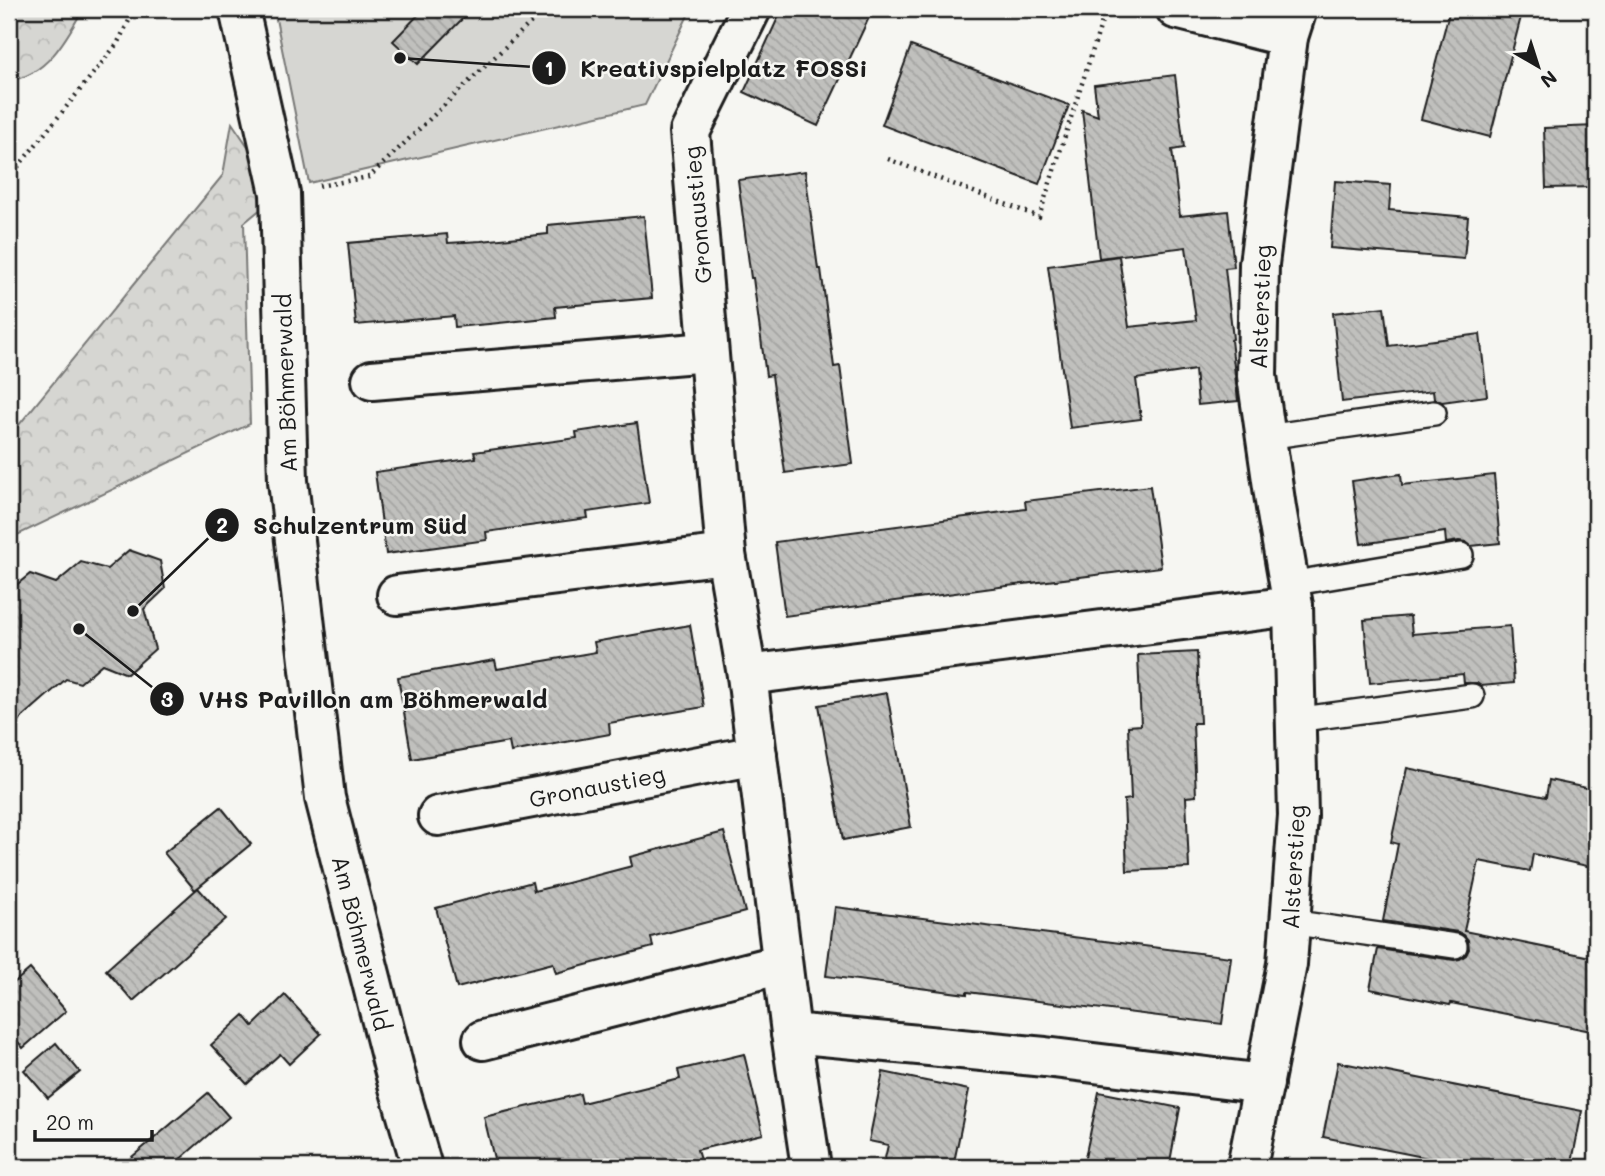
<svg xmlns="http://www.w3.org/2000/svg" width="1605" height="1176" viewBox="0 0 1605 1176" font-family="Mali,sans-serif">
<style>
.forest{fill:url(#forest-crowns);stroke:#797977;stroke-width:2}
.park{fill:#d6d6d2;stroke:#797977;stroke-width:2}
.building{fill:url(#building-back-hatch);stroke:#1c1c1c;stroke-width:2}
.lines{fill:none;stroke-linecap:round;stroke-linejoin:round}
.service-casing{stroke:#1c1c1c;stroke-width:28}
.minor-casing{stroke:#1c1c1c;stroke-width:44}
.path{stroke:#1c1c1c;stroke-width:4.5;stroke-dasharray:2 5;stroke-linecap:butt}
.service{stroke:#f6f6f2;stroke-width:23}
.minor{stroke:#f6f6f2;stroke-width:38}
.labels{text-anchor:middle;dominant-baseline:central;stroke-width:5;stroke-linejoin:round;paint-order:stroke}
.street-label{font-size:23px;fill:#1c1c1c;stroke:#f6f6f2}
.leader{fill:none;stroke:#1c1c1c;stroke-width:2.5}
.callout-dot{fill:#1c1c1c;stroke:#f6f6f2;stroke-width:2.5}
.mark-label{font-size:21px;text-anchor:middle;font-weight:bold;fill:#fff}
.callout-label{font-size:24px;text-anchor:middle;font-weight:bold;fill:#1c1c1c;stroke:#f6f6f2;stroke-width:5;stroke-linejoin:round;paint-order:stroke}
</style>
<defs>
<pattern id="forest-crowns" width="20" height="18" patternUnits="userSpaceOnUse" patternTransform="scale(1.75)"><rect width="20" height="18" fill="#d6d6d2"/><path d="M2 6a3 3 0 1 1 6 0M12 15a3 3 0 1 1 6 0" fill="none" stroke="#b7b7b4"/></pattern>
<pattern id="building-back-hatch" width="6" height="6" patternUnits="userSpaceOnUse" patternTransform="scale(1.75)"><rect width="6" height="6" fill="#c0c0bd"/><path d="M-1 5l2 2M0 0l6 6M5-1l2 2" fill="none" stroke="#a4a4a2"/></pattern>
</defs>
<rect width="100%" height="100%" fill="#f6f6f2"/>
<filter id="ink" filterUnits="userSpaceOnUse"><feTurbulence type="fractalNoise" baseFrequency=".0143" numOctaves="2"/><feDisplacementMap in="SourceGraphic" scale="14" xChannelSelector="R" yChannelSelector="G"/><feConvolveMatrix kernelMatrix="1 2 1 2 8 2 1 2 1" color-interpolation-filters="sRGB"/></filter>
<g filter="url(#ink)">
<g class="forest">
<path d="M 9,9 L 83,9 C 67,38 46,77 9,80 Z"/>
<path d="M 232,123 L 280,193 L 244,223 L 250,424 L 9,539 L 9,437 L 223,175 Z"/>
</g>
<path class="park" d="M 274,9 L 691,9 L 645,105 L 309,183 Z"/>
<g class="building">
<path d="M 424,9 L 472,9 L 418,64 L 393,41 Z"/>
<path d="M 782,9 L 873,9 L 818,126 L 744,92 Z"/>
<path d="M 1450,9 L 1523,9 L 1490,137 L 1421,119 Z"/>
<path d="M 911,46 L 1069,105 L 1039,184 L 882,125 Z"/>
<path d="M 1175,75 L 1184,148 L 1172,150 L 1180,216 L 1228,211 L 1234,267 L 1225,268 L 1233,339 L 1231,340 L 1238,401 L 1198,405 L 1195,370 L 1136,379 L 1141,419 L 1070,428 L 1048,266 L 1119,256 L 1129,327 L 1196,320 L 1186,247 L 1099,258 L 1082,110 L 1098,116 L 1094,85 Z"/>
<path d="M 1596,126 L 1596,187 L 1546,188 L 1544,128 Z"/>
<path d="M 805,171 L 818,269 L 821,269 L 834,367 L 840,366 L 853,464 L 785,473 L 772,375 L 766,376 L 753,278 L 751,278 L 738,180 Z"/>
<path d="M 1335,181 L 1391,185 L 1389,210 L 1468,217 L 1464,259 L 1330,248 Z"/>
<path d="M 644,216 L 652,298 L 555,307 L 556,317 L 489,324 L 455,327 L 454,316 L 356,325 L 348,243 L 447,234 L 448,243 L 481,241 L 548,234 L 548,225 Z"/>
<path d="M 1384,307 L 1389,346 L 1480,334 L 1487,396 L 1442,402 L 1434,399 L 1433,391 L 1342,402 L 1333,313 Z"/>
<path d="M 637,423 L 649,503 L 587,512 L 588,518 L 486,532 L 487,540 L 386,554 L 375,472 L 476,458 L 474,452 L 577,438 L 576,432 Z"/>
<path d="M 1401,474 L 1402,485 L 1494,475 L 1500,543 L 1471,546 L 1466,542 L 1459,541 L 1446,543 L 1445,532 L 1361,544 L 1352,481 Z"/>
<path d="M 1150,486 L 1161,567 L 1007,586 L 785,616 L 775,542 L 1026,509 L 1025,501 Z"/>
<path d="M 129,550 L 160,561 L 165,589 L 144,609 L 155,649 L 127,674 L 102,664 L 80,683 L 66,679 L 9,729 L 9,591 L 30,574 L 56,583 L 81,562 L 107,569 Z"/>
<path d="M 1410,616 L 1412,634 L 1510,626 L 1514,683 L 1481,686 L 1477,683 L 1464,683 L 1463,674 L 1370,683 L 1364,620 Z"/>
<path d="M 690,625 L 704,707 L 609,723 L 610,734 L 511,752 L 509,742 L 412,759 L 398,677 L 495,660 L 497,669 L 561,658 L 596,652 L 594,642 Z"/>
<path d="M 1197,652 L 1200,723 L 1193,723 L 1196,796 L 1186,797 L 1189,868 L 1127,871 L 1124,800 L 1131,799 L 1128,726 L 1141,725 L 1138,655 Z"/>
<path d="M 887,693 L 911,827 L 843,840 L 819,705 Z"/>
<path d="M 1407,768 L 1546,797 L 1549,780 L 1596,790 L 1596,868 L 1533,854 L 1530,871 L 1479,861 L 1464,931 L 1596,958 L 1596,1032 L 1451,1003 L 1450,1005 L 1370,989 L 1378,949 L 1454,960 L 1460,959 L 1466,955 L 1469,949 L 1468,940 L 1464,935 L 1458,932 L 1383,921 L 1398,844 L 1391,842 Z"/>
<path d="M 221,807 L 251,844 L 195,890 L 164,853 Z"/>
<path d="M 724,832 L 745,912 L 651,937 L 653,947 L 556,973 L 553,963 L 457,988 L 436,908 L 532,882 L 534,891 L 567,883 L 632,866 L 630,857 Z"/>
<path d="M 198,888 L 226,919 L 133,1001 L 106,970 Z"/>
<path d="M 835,907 L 1231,957 L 1222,1024 L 967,992 L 967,994 L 826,976 Z"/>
<path d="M 30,969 L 66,1011 L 23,1048 L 9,1031 L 9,987 Z"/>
<path d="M 285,995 L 321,1034 L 289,1064 L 280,1054 L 247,1084 L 211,1045 L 244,1015 L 253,1026 Z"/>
<path d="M 56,1043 L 80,1072 L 48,1098 L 24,1070 Z"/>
<path d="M 744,1054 L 763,1134 L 697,1150 L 700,1160 L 669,1167 L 496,1167 L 484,1117 L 580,1094 L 582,1103 L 647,1087 L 680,1079 L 678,1070 Z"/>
<path d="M 1338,1062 L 1582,1111 L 1571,1167 L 1473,1167 L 1323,1137 Z"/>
<path d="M 883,1072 L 969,1090 L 953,1167 L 883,1167 L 888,1145 L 869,1141 Z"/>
<path d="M 1099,1092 L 1180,1108 L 1169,1167 L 1083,1167 Z"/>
<path d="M 208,1093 L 229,1117 L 171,1167 L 120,1167 Z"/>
</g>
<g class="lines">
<defs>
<g id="service">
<path d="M 1266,437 L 1434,413"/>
<path d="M 1289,584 L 1461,555"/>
<path d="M 1295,720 L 1472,696"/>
<path d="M 1290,922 L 1455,946"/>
</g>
<g id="minor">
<path d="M 239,9 L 280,193 L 288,481 L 325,798 L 398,1084 L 422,1167"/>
<path d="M 751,9 L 690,132 L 726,554 L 747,675 L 791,1033 L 811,1167"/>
<path d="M 1176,9 L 1288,37"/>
<path d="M 372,380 L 708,352"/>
<path d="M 397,595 L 726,554"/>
<path d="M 747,675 L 1293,606"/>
<path d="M 438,816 L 757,755"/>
<path d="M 791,1033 L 1045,1057 L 1264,1084"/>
<path d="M 483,1040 L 782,964"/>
<path d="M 1247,1167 L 1287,964 L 1298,816 L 1293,606 L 1276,508 L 1257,376 L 1259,264 L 1288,37 L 1297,9"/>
</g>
</defs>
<use href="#service" class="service-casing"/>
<use href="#minor" class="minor-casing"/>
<g class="path">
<path d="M 888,159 L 1039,217 L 1106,9"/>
<path d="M 9,178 L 117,44 L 135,9"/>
<path d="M 319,186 L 369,177 L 545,9"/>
</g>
<use href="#service" class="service"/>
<use href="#minor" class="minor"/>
</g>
</g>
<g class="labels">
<g class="street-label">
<text transform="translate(697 215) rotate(-95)">Gronaustieg</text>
<text transform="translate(1260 307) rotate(-88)">Alsterstieg</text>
<text transform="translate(285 383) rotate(-92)">Am Böhmerwald</text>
<text transform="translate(597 786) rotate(-11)">Gronaustieg</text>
<text transform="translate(1293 867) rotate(-87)">Alsterstieg</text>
<text transform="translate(362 943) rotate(76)">Am Böhmerwald</text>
</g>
</g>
<path class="leader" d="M400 58L549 68M133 611L222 525M79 629L167 699"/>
<g class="callout-dot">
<circle cx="400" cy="58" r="7"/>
<circle cx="133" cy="611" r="7"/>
<circle cx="79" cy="629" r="7"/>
<circle cx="549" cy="68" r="18"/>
<circle cx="222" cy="525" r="18"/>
<circle cx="167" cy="699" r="18"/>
</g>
<g class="mark-label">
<text x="549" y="76">1</text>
<text x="222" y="533">2</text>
<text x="167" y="707">3</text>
</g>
<g class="callout-label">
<text x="724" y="77">Kreativspielplatz FOSSi</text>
<text x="360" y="534">Schulzentrum Süd</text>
<text x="373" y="708">VHS Pavillon am Böhmerwald</text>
</g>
<rect width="1605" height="1176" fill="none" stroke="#f6f6f2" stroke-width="35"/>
<rect x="18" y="18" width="1570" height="1141" fill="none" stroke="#1c1c1c" stroke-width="2.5" filter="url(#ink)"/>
<g transform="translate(1538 66) rotate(141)" stroke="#f6f6f2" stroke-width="5" paint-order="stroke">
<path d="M0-5L12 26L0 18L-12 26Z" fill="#1c1c1c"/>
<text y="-10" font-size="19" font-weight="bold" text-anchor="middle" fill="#1c1c1c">N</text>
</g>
<path d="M35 1130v10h117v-10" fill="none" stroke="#1c1c1c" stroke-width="3.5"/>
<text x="46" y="1130" font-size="21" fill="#1c1c1c" stroke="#f6f6f2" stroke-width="5" paint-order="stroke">20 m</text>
</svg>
